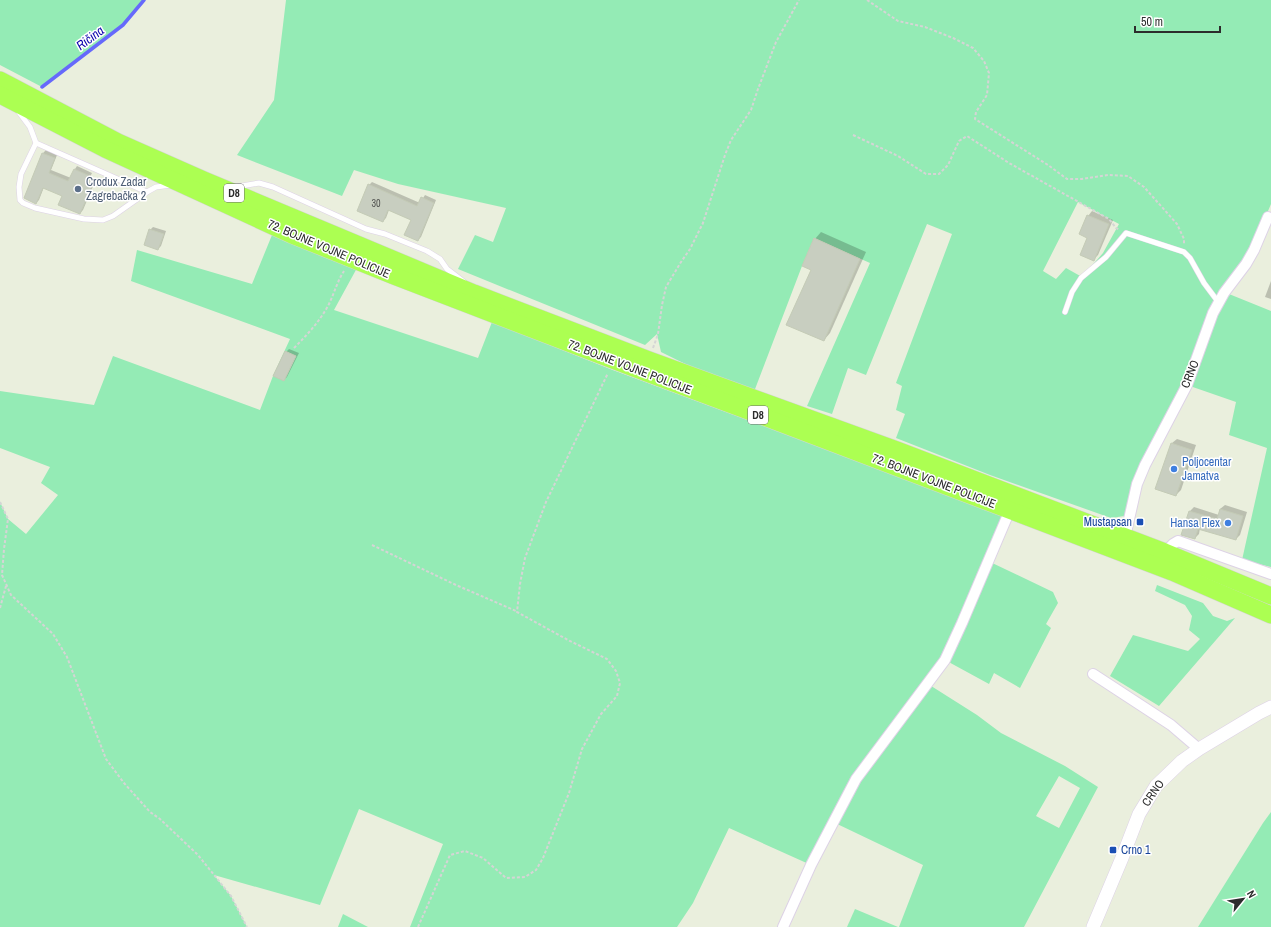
<svg xmlns="http://www.w3.org/2000/svg" width="1271" height="927" viewBox="0 0 1271 927" font-family="'Archivo Narrow',sans-serif">
<style>
.green{fill:#94ebb5;fill-rule:evenodd}
.shadow{fill:#0003}
.lines{fill:none;stroke-linecap:round;stroke-linejoin:round}
.stream{stroke:#6669fb;stroke-width:3.5}
.building{fill:#c8cec0;stroke:#c4cbb6}
.service-casing{stroke:#ddd2e6;stroke-width:6}
.minor-casing{stroke:#ddd2e6;stroke-width:12}
.tertiary-casing{stroke:#ddd2e6;stroke-width:14}
.primary-casing{stroke:#d5d5d5;stroke-width:18}
.path{stroke:#d5d5d5;stroke-width:2;stroke-dasharray:3 2;stroke-linecap:butt}
.service{stroke:#fff;stroke-width:5}
.minor{stroke:#fff;stroke-width:10}
.tertiary{stroke:#fff;stroke-width:13}
.primary{stroke:#acff52;stroke-width:17}
.service-dot{fill:#5c6f8a;stroke:#fff;stroke-width:1.5}
.shop-dot{fill:#3f7fe0;stroke:#fff;stroke-width:1.5}
.transit-dot{fill:#1a4fb4;stroke:#fff;stroke-width:1.5}
.labels{text-anchor:middle;dominant-baseline:central;stroke-width:3;stroke-linejoin:round;paint-order:stroke}
.number-label{font-size:10px;fill:#535451}
.shield{fill:#fff;stroke:#6b6b6b;stroke-width:1}
.shield-label{font-size:11px;font-weight:bold;fill:#2c2c2c}
.service-label{font-size:12px;fill:#4e5e75;stroke:#fff;text-anchor:start}
.street-label{font-size:12px;fill:#2c2c2c;stroke:#fff}
.shop-label{font-size:12px;fill:#366cbe;stroke:#fff;text-anchor:start}
.transit-label{font-size:12px;fill:#164399;stroke:#fff;text-anchor:end}
.water-label{font-size:13px;font-style:italic;fill:#0a00ac;stroke:#fff}
</style>
<rect width="100%" height="100%" fill="#eaefdd"/>
<g class="green">
<path d="M 0,0 L 144,0 L 123,25 L 42,87 L 0,65 Z"/>
<path d="M 286,0 L 1271,0 L 1271,204 L 1250,253 L 1229,294 L 1271,311 L 1271,567 L 1242,560 L 1267,448 L 1229,435 L 1236,402 L 1187,385 L 1162,432 L 1131,515 L 1111,518 L 990,475 L 896,438 L 905,414 L 896,410 L 902,386 L 896,383 L 952,234 L 927,224 L 866,375 L 848,368 L 832,414 L 807,406 L 870,263 L 814,238 L 802,266 L 752,397 L 661,352 L 657,334 L 645,345 L 458,269 L 475,235 L 493,242 L 506,208 L 398,184 L 354,170 L 342,196 L 237,155 L 274,100 ZM 1078,202 L 1119,224 L 1103,253 L 1082,277 L 1066,268 L 1056,279 L 1043,271 Z"/>
<path d="M 272,235 L 357,268 L 334,310 L 478,358 L 492,322 L 610,369 L 1008,516 L 988,561 L 1053,592 L 1058,603 L 1046,624 L 1051,628 L 1020,688 L 994,673 L 989,684 L 945,660 L 928,684 L 977,715 L 1001,733 L 1065,766 L 1098,787 L 1024,927 L 899,927 L 923,865 L 833,822 L 811,865 L 729,828 L 693,903 L 677,927 L 410,927 L 443,844 L 359,809 L 320,905 L 214,875 L 231,896 L 247,927 L 0,927 L 0,502 L 8,519 L 26,534 L 58,495 L 41,483 L 50,467 L 0,448 L 0,391 L 94,405 L 113,356 L 260,410 L 273,376 L 290,339 L 131,281 L 137,250 L 252,284 ZM 1059,776 L 1080,788 L 1059,828 L 1036,816 Z"/>
<path d="M 1157,585 L 1203,603 L 1213,616 L 1227,621 L 1235,618 L 1159,706 L 1110,676 L 1133,635 L 1188,651 L 1200,639 L 1189,630 L 1192,616 L 1185,605 L 1155,591 Z"/>
<path d="M 1271,812 L 1271,927 L 1198,927 L 1263,823 Z"/>
<path d="M 855,909 L 898,927 L 847,927 Z"/>
<path d="M 343,914 L 368,927 L 338,927 Z"/>
</g>
<g class="shadow">
<path d="M 46,150 L 57,155 L 51,170 L 71,178 L 75,169 L 77,166 L 92,173 L 90,177 L 96,179 L 83,210 L 80,213 L 63,195 L 44,187 L 39,200 L 36,203 L 25,198 L 43,153 Z"/>
<path d="M 372,182 L 420,203 L 425,195 L 436,200 L 421,237 L 418,240 L 412,220 L 389,210 L 386,218 L 383,221 L 369,185 Z"/>
<path d="M 1092,211 L 1113,220 L 1098,255 L 1093,260 L 1088,237 L 1088,216 Z"/>
<path d="M 153,227 L 166,231 L 161,246 L 158,249 L 150,230 Z"/>
<path d="M 821,232 L 866,252 L 830,333 L 824,340 L 815,239 Z"/>
<path d="M 1271,281 L 1271,299 L 1265,297 Z"/>
<path d="M 289,349 L 299,353 L 287,377 L 284,380 L 286,352 Z"/>
<path d="M 1177,439 L 1196,445 L 1181,490 L 1176,495 L 1172,443 Z"/>
<path d="M 1225,505 L 1247,512 L 1240,535 L 1236,539 L 1200,528 L 1199,534 L 1195,538 L 1190,511 L 1194,507 L 1219,515 L 1220,509 Z"/>
</g>
<g class="lines">
<path class="stream" d="M 42,87 L 123,25 L 144,0"/>
</g>
<g class="building">
<path d="M 42,153 L 55,158 L 49,173 L 68,181 L 74,169 L 90,176 L 88,180 L 94,182 L 80,214 L 58,205 L 62,196 L 43,188 L 36,204 L 24,198 Z"/>
<path d="M 368,184 L 417,206 L 421,197 L 434,203 L 418,241 L 404,235 L 411,220 L 388,210 L 383,222 L 357,211 Z"/>
<path d="M 1087,215 L 1109,224 L 1094,261 L 1080,255 L 1087,238 L 1079,234 Z"/>
<path d="M 149,229 L 164,234 L 158,250 L 144,245 Z"/>
<path d="M 814,238 L 860,259 L 824,341 L 786,325 L 811,270 L 802,266 Z"/>
<path d="M 285,351 L 296,356 L 284,381 L 273,376 Z"/>
<path d="M 1171,443 L 1192,450 L 1176,496 L 1155,489 Z"/>
<path d="M 1220,509 L 1243,516 L 1236,540 L 1198,529 L 1195,539 L 1181,535 L 1189,511 L 1217,519 Z"/>
</g>
<g class="lines">
<defs>
<g id="service">
<path d="M 18,111 L 30,127 L 36,143 L 147,192"/>
<path d="M 36,143 L 21,174 L 19,187 L 20,200 L 23,203 L 35,208 L 84,219 L 103,220 L 113,216 L 147,192 L 156,187 L 171,185"/>
<path d="M 236,187 L 259,183 L 273,187 L 366,229 L 385,234 L 427,251 L 440,259 L 447,269 L 464,282"/>
<path d="M 1065,312 L 1072,292 L 1081,278 L 1106,257 L 1126,233 L 1184,252 L 1190,258 L 1204,283 L 1219,303"/>
</g>
<g id="minor">
<path d="M 1125,537 L 1137,484 L 1145,465 L 1187,385 L 1213,313 L 1224,293 L 1246,264 L 1254,250 L 1268,217"/>
<path d="M 1165,552 L 1173,544 L 1178,541 L 1271,574"/>
<path d="M 1093,674 L 1171,725 L 1199,749"/>
<path d="M 783,927 L 811,865 L 856,779 L 945,660 L 962,623 L 1010,510"/>
</g>
<path id="tertiary" d="M 1093,927 L 1122,858 L 1139,814 L 1156,786 L 1182,761 L 1199,749 L 1259,713 L 1271,707"/>
<g id="primary">
<path d="M 0,80 L 118,142 L 204,180 L 474,293 L 649,360 L 897,450 L 1165,552 L 1271,596"/>
<path d="M 0,95 L 105,149 L 292,235 L 394,276 L 644,372 L 780,423 L 1172,572 L 1271,615"/>
</g>
</defs>
<use href="#service" class="service-casing"/>
<use href="#minor" class="minor-casing"/>
<use href="#tertiary" class="tertiary-casing"/>
<use href="#primary" class="primary-casing"/>
<g class="path">
<path d="M 867,0 L 898,21 L 925,27 L 953,38 L 973,48 L 984,61 L 989,73 L 987,95 L 976,112 L 975,119 L 1048,165 L 1067,179 L 1082,179 L 1108,175 L 1128,176 L 1144,187 L 1177,224 L 1184,239 L 1184,244"/>
<path d="M 853,135 L 898,156 L 926,174 L 939,174 L 948,165 L 959,141 L 967,136 L 1009,163 L 1109,219 L 1116,228 L 1120,230"/>
<path d="M 294,348 C 307,335 319,322 328,306 C 334,294 337,282 344,271"/>
<path d="M 653,348 L 658,334 L 662,305 L 666,287 L 681,262 L 690,249 L 703,223 L 725,155 L 731,140 L 751,110 L 758,89 L 776,42 L 799,0"/>
<path d="M 0,502 L 8,519 L 4,549 L 2,575 L 11,595 L 53,634 L 67,657 L 106,759 L 124,783 L 150,812 L 160,819 L 198,855 L 231,896 L 247,927"/>
<path d="M 372,545 L 456,585 L 516,611"/>
<path d="M 0,608 L 6,586"/>
<path d="M 418,927 L 450,855 L 465,851 L 483,858 L 506,878 L 525,877 L 536,870 L 543,858 L 569,793 L 582,749 L 601,714 L 617,696 L 620,683 L 616,671 L 607,659 L 568,640 L 517,612 L 520,584 L 525,558 L 546,502 L 608,373"/>
</g>
<use href="#service" class="service"/>
<use href="#minor" class="minor"/>
<use href="#tertiary" class="tertiary"/>
<use href="#primary" class="primary"/>
</g>
<circle class="service-dot" cx="78" cy="189" r="4"/>
<g class="shop-dot">
<circle cx="1174" cy="469" r="4"/>
<circle cx="1228" cy="523" r="4"/>
</g>
<g class="transit-dot">
<rect x="1136" y="518" width="8" height="8" rx="2"/>
<rect x="1109" y="846" width="8" height="8" rx="2"/>
</g>
<g class="labels">
<g class="number-label">
<text x="376" y="203">30</text>
</g>
<g class="shield">
<rect x="224" y="184" width="20" height="18" rx="3"/>
<rect x="748" y="406" width="20" height="18" rx="3"/>
</g>
<g class="shield-label">
<text x="234" y="193">D8</text>
<text x="758" y="415">D8</text>
</g>
<g class="service-label">
<text x="86" y="182">Crodux Zadar<tspan x="86" dy="14">Zagrebačka 2</tspan></text>
</g>
<g class="street-label">
<text transform="translate(329 249) rotate(23)">72. BOJNE VOJNE POLICIJE</text>
<text transform="translate(630 367) rotate(21)">72. BOJNE VOJNE POLICIJE</text>
<text transform="translate(1190 374) rotate(-68)">CRNO</text>
<text transform="translate(934 481) rotate(21)">72. BOJNE VOJNE POLICIJE</text>
<text transform="translate(1153 793) rotate(-55)">CRNO</text>
</g>
<g class="shop-label">
<text x="1182" y="462">Poljocentar<tspan x="1182" dy="14">Jamatva</tspan></text>
<text x="1220" y="523" text-anchor="end">Hansa Flex</text>
</g>
<g class="transit-label">
<text x="1132" y="522">Mustapsan</text>
<text x="1121" y="850" text-anchor="start">Crno 1</text>
</g>
<g class="water-label">
<text transform="translate(90 38) rotate(-37)">Ričina</text>
</g>
</g>
<g transform="translate(1243 899) rotate(60)" stroke="#ffffff" stroke-width="3" paint-order="stroke">
<path d="M0-3L7 15L0 10L-7 15Z" fill="#2c2c2c"/>
<text y="-6" font-size="11" font-weight="bold" text-anchor="middle" fill="#2c2c2c">N</text>
</g>
<path d="M1135 26v6h85v-6" fill="none" stroke="#2c2c2c" stroke-width="2"/>
<text x="1141" y="26" font-size="12" fill="#2c2c2c" stroke="#ffffff" stroke-width="3" paint-order="stroke">50 m</text>
</svg>
